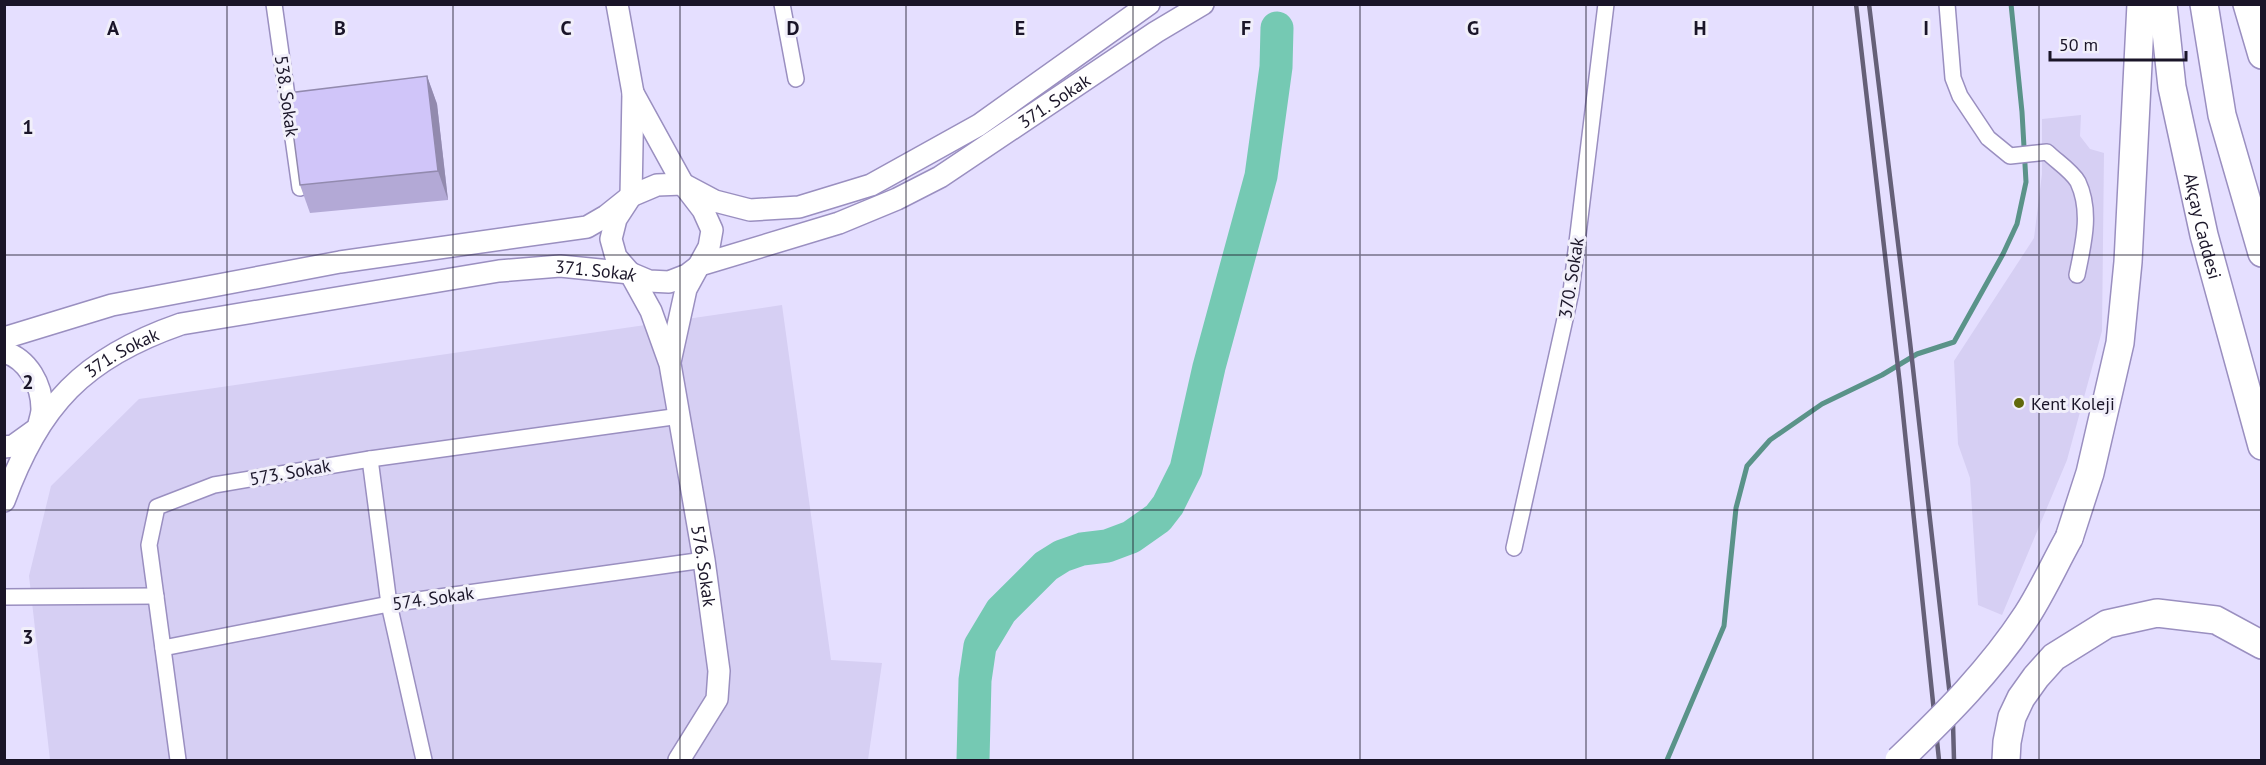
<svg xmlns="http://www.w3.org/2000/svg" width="2266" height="765" viewBox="0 0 2266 765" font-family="'PT Sans',sans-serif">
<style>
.built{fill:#d6cff3}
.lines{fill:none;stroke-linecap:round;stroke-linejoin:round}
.stream{stroke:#5a9389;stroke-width:5}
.river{stroke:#75c9b3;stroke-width:33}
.street-casing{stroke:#9a8fc0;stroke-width:18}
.secondary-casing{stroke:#9a8fc0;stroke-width:24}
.highway-casing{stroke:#9a8fc0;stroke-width:30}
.street{stroke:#fff;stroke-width:15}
.secondary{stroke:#fff;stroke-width:21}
.highway{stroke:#fff;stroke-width:27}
.rail{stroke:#656078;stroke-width:4.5}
.highway-bridge-casing{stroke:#9a8fc0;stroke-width:30;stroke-linecap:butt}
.highway-bridge{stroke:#fff;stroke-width:27}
.wall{fill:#b3a9d6}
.shaded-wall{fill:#928aae}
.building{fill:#d0c5f9;stroke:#928aae;stroke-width:1.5}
.grid{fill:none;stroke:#1a1528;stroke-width:1.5;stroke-opacity:0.55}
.poi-dot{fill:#61690b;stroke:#f1effa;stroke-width:2}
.labels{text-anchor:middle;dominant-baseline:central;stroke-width:6;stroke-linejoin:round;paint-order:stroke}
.street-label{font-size:18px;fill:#1a1528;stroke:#f1effa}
.poi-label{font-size:18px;fill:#1a1528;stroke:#f1effa;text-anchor:start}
.grid-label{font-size:20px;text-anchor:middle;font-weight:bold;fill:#1a1528;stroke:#f1effa;stroke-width:6;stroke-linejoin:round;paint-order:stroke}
</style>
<rect width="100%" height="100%" fill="#e5dfff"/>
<g class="built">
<path d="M 2081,115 L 2080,136 L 2090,149 L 2104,153 L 2102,331 L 2067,460 L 2002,615 L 1978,605 L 1970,478 L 1958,444 L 1954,361 L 2034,238 L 2042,174 L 2042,119 Z"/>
<path d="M 782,305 L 831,660 L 882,663 L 868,760 L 50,760 L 29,576 L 51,486 L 139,399 Z"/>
</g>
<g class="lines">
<path class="stream" d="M 1667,760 L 1724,626 L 1736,508 L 1747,466 L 1770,440 L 1822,404 L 1882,375 L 1917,354 L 1954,342 L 2003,254 L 2017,224 L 2026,182 L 2022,112 L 2011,4"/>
<path class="river" d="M 973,760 L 975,680 L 980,646 L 1001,611 L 1046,566 L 1062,556 L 1082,549 L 1107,546 L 1131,537 L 1158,518 L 1168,505 L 1186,469 L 1209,367 L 1261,176 L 1276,67 L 1277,28"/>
<defs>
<g id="street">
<path d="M 274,4 L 300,188"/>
<path d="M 782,4 L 796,79"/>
<path d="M 1947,4 L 1953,78 L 1960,96 L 1988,138 L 2010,156 L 2047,152 C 2056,161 2072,171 2078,182 C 2092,212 2083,245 2077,275"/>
<path d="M 370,459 L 389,604 L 424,760"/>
<path d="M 1514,548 L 1571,292 L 1606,4"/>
<path d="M 4,597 L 156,596"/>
<path d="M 163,648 L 389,604 L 704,560"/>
<path d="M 178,760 L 149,545 L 157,507 L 214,485 L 370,459 L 680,416"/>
</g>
<g id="secondary">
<path id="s1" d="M 617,4 L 633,93 L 631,196 L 616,219 L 611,239 L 616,257 L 630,273 L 651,311 L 670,364 L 704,560 L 719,671 L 717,699 L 679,760"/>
<path d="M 633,93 L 683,184 L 703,210 L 712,230 L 709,247 L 686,289 L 670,362"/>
<path d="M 4,338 L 112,305 L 340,262 L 587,227 L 606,216 L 631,196 L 657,185 L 683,184 L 715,201 L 750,210 L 799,207 L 871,185 L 979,125 L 1149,4"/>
<path d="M 4,352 C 28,359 42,385 42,409 C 42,415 39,422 38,428 L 13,446 L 4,447"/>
<path id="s2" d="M 4,501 C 40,404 83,358 181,324 L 499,271 L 560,266 L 630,273 L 649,281 L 669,282 L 687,275 L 700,265 L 839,223 L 897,199 L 940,177 L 1156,32 L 1203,4"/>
</g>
<g id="highway">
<path id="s3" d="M 2163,4 L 2172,87 L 2204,235 L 2262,446"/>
<path d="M 2204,4 L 2222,115 L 2262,253"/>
<path d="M 2247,4 L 2262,55"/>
<path d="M 2069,538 L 2090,473 L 2120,343 L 2128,262 L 2141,4"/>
<path d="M 2006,760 L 2007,742 L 2012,717 L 2021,698 L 2036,677 L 2054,657 L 2107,624 L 2157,613 L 2216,620 L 2262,645"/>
</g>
</defs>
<use href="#street" class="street-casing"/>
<use href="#secondary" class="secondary-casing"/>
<use href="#highway" class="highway-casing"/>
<use href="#street" class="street"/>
<use href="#secondary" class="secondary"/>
<use href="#highway" class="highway"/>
<g class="rail">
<path d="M 1856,4 L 1900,385 L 1939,760"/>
<path d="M 1869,4 L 1910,342 L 1953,723 L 1954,760"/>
</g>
<defs>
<path id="highway-bridge" d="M 1899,760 C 1946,715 1991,670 2027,615 C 2043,590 2055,563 2069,538"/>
</defs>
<use href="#highway-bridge" class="highway-bridge-casing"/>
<use href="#highway-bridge" class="highway-bridge"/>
</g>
<path class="wall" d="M 427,76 L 437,104 L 448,200 L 310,213 L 300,185 Z"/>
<path class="shaded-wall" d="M 427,76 L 437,104 L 448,200 L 438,171 Z"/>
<path class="building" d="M 427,76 L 438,171 L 300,185 L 288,93 Z"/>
<path class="grid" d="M 227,4 L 227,760M 453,4 L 453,760M 680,4 L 680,760M 906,4 L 906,760M 1133,4 L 1133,760M 1360,4 L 1360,760M 1586,4 L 1586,760M 1813,4 L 1813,760M 2039,4 L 2039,760M 4,255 L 2262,255M 4,510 L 2262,510"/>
<circle class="poi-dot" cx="2019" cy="403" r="6"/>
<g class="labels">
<g class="street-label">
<text transform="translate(287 96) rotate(82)">538. Sokak</text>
<text stroke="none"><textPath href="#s2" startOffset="1185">371. Sokak</textPath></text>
<text stroke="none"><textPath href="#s3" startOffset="226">Akçay Caddesi</textPath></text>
<text stroke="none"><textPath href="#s2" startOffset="681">371. Sokak</textPath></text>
<text transform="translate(1571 278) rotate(-81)">370. Sokak</text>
<text stroke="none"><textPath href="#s2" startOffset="195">371. Sokak</textPath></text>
<text transform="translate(290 472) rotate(-10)">573. Sokak</text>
<text stroke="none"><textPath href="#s1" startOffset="586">576. Sokak</textPath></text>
<text transform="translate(433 598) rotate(-8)">574. Sokak</text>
</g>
<g class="poi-label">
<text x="2031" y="403">Kent Koleji</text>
</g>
</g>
<g class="grid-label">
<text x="113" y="35">A</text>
<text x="340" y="35">B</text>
<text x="566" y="35">C</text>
<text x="793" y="35">D</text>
<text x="1020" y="35">E</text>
<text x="1246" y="35">F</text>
<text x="1473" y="35">G</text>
<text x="1700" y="35">H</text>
<text x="1926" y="35">I</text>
<text x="28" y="134">1</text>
<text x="28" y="389">2</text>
<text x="28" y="644">3</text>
</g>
<rect width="2266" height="765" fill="none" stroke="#1a1528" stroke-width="12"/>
<path d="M2050 51v9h136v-9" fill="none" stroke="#1a1528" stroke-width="3"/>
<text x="2059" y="51" font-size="18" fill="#1a1528" stroke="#f1effa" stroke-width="4.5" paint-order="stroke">50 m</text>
</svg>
